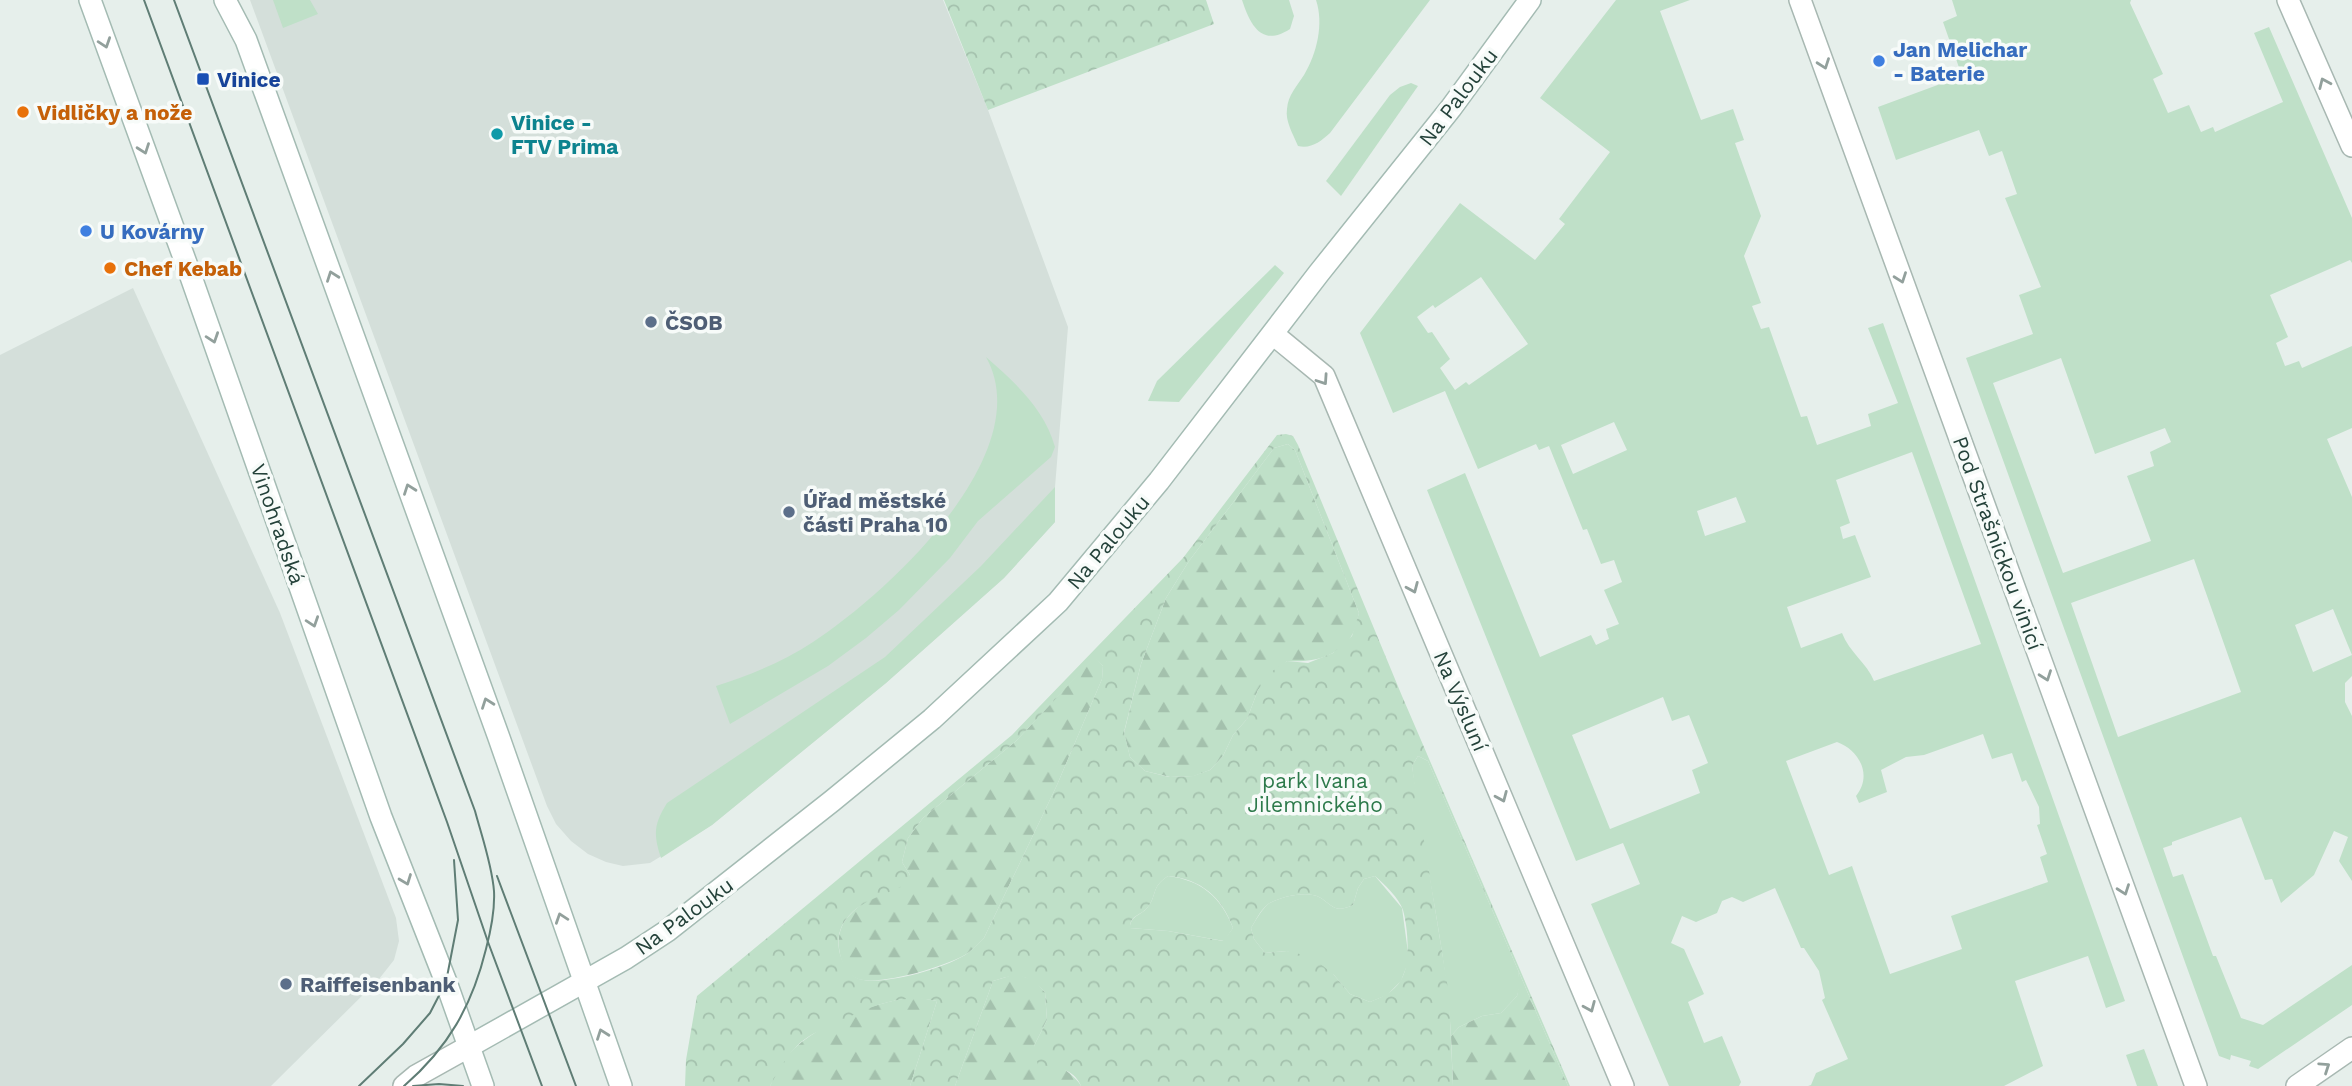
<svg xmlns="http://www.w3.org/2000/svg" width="2352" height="1086" viewBox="0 0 2352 1086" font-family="'Work Sans',sans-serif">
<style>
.built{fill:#d4dfda}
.green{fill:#bfe0c8;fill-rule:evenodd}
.forest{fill:url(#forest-firs)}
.park{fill:url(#park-crowns);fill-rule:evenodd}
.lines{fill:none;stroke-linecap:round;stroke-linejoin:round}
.street-casing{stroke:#a8b8b2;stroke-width:24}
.secondary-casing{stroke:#a4bbb3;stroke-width:24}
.street{stroke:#fff;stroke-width:21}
.secondary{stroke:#fff;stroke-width:21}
.tram{stroke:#5f7d75;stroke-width:2}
.oneway{stroke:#92a09c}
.shop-dot{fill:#3f7fe0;stroke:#f7fbf9;stroke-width:2.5}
.transit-dot{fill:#1a4fb4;stroke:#f7fbf9;stroke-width:2.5}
.food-dot{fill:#e8710a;stroke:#f7fbf9;stroke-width:2.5}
.culture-dot{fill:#0f9aa8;stroke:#f7fbf9;stroke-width:2.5}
.service-dot{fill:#5c6f8a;stroke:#f7fbf9;stroke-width:2.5}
.labels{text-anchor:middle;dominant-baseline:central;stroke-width:7;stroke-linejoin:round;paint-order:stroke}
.shop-label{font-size:21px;font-weight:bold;fill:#366cbe;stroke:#f7fbf9;text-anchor:start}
.transit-label{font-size:21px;font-weight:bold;fill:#164399;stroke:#f7fbf9;text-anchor:start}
.street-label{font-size:21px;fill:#24423a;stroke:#f7fbf9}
.food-label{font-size:21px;font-weight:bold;fill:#c56008;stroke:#f7fbf9;text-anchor:start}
.culture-label{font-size:21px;font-weight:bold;fill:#0d838f;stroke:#f7fbf9;text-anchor:start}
.service-label{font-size:21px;font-weight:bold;fill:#4e5e75;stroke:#f7fbf9;text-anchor:start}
.park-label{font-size:21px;fill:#2d7a4b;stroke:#f7fbf9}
</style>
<defs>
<pattern id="forest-firs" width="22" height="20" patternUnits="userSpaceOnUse" patternTransform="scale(1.75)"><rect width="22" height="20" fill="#bfe0c8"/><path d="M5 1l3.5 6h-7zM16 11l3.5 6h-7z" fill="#a4c1ad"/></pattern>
<pattern id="park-crowns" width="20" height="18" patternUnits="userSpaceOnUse" patternTransform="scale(1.75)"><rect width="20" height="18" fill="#bfe0c8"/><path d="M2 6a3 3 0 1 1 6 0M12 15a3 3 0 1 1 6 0" fill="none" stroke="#a4c1ad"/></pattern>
</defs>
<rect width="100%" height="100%" fill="#e6efeb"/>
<g class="built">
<path d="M 250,0 L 943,0 L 988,110 L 1068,327 L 1055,487 L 1055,522 L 1004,578 L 886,683 L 712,825 L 650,863 L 623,866 L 606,862 L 588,854 L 571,841 L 556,824 L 547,806 Z"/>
<path d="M 133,288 L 280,613 L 396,918 L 399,941 L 394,960 L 379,979 L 271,1086 L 0,1086 L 0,355 Z"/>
</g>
<g class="green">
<path d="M 273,0 L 310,0 L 318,14 L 283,28 Z"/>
<path d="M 1242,0 L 1289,0 L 1294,16 L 1290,29 C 1261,48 1250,24 1242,0 Z"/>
<path d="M 1316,0 L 1430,0 L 1330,133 C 1320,142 1311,149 1298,146 C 1293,134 1285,121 1287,109 C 1288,95 1297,86 1304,75 C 1317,53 1324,24 1316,0 Z"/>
<path d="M 1616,0 L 1690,0 L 1660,11 L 1701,120 L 1733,109 L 1744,140 L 1735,143 L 1761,216 L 1744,256 L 1761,303 L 1752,306 L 1761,329 L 1769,327 L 1801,417 L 1807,416 L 1817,445 L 1871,426 L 1868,414 L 1898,403 L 1868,328 L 1883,323 L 2125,1001 L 2106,1008 L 2088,956 L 2015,981 L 2043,1066 L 2004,1086 L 1808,1086 L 1811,1085 L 1816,1073 L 1848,1059 L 1822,1000 L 1825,998 L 1819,971 L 1804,948 L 1801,948 L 1775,888 L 1743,902 L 1732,897 L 1722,901 L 1717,913 L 1696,922 L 1682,916 L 1671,943 L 1684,949 L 1704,994 L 1688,1002 L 1704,1043 L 1722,1036 L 1741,1082 L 1739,1086 L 1669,1086 L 1591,904 L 1640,884 L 1623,843 L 1576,861 L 1427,490 L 1465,473 L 1540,657 L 1591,635 L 1596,645 L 1609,639 L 1606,629 L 1619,624 L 1604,590 L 1622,582 L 1614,560 L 1601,564 L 1587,529 L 1583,530 L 1549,446 L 1539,450 L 1536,444 L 1478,469 L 1445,391 L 1393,413 L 1360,333 L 1460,203 L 1535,260 L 1565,224 L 1559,219 L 1610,152 L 1540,98 ZM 1481,277 L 1528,344 L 1469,385 L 1466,382 L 1455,390 L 1440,368 L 1450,359 L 1432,332 L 1428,333 L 1417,317 L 1433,305 L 1435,308 ZM 1614,422 L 1627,450 L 1573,474 L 1561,445 ZM 1912,452 L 1981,644 L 1874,681 C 1867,663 1849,652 1842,633 L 1801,648 L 1787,607 L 1871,577 L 1855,535 L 1843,539 L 1840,527 L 1850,523 L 1836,480 ZM 1736,497 L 1746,522 L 1705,536 L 1697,511 ZM 1663,697 L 1672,721 L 1689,715 L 1708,763 L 1692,770 L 1700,793 L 1610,829 L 1572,735 ZM 1983,734 L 1992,759 L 2012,753 L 2022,782 L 2026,780 L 2039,807 L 2040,824 L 2037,825 L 2047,854 L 2040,857 L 2048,882 L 1951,916 L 1962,949 L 1890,974 L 1852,866 L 1829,875 L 1786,761 L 1837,742 C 1859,750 1873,775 1856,796 L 1859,803 L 1887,792 L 1881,770 L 1906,757 L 1924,755 Z"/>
<path d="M 1952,0 L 2131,0 L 2130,3 L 2163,74 L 2153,79 L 2168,113 L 2189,105 L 2201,132 L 2213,127 L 2215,132 L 2283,102 L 2254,33 L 2269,27 L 2352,218 L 2352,263 L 2350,260 L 2270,295 L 2288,337 L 2276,343 L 2285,366 L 2299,361 L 2302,368 L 2352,346 L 2352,428 L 2327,439 L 2352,497 L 2352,676 L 2345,683 L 2345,702 L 2352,716 L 2352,881 L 2339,861 L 2348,837 L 2334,831 L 2314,875 L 2281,903 L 2272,879 L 2265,880 L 2241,817 L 2172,842 L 2172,845 L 2163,848 L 2173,877 L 2183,874 L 2213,956 L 2216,956 L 2241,1018 L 2263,1025 L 2352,965 L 2352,1005 L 2258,1069 L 2249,1066 L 2251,1061 L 2231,1055 L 2230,1060 L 2219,1056 L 1966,358 L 2033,334 L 2019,295 L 2041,287 L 2005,198 L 2017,194 L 2002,151 L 1989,156 L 1979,130 L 1896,160 L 1878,107 L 1962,76 L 1943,22 L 1957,16 ZM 2061,358 L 2095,454 L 2165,428 L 2171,442 L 2150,452 L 2154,466 L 2127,476 L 2151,541 L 2063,573 L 1993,383 ZM 2194,559 L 2241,692 L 2118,737 L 2071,603 ZM 2333,609 L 2352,655 L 2313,672 L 2295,625 Z"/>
<path d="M 1411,83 L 1418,86 L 1341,196 L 1326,181 L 1390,95 L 1400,87 Z"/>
<path d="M 1275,265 L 1284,273 L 1179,402 L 1148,401 L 1157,381 Z"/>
<path d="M 986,357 C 1015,382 1045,410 1055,447 L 1051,457 L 978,521 L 950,558 L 899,610 L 866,638 L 828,666 L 730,724 L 716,686 C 750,675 783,662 813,642 C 885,595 1040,454 986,357 Z"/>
<path d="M 1055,487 L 1055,522 L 1004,578 L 886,683 L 712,825 L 661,858 C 653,834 654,824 667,803 L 885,657 L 981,566 Z"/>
<path d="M 1418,756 L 1428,761 L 1518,970 L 1520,985 L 1517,996 L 1501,1013 L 1482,1016 L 1459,1027 L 1451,1036 C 1446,945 1423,857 1412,766 Z"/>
<path d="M 1168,876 C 1201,880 1221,897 1233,928 L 1224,941 L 1168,931 L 1130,928 C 1130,916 1140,916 1147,908 C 1158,895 1150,888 1168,876 Z"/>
<path d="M 1375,876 L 1402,908 L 1409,960 L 1401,981 L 1387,995 L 1370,1002 L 1350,994 L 1334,975 L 1287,951 L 1265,953 L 1254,939 L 1251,928 C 1256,920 1260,912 1267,905 C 1277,897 1307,890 1319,897 C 1333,905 1334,914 1353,905 L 1358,888 L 1364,879 Z"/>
<path d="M 2144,1049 L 2158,1086 L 2137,1086 L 2126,1055 Z"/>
</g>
<g class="forest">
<path d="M 1288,444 L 1295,450 L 1359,613 C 1357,620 1356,629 1352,635 C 1340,657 1310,663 1287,661 L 1258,690 L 1247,719 L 1233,735 L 1223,756 L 1210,770 L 1194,776 L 1170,777 L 1145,771 L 1130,757 L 1124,733 L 1141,664 L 1166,598 L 1189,561 L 1274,448 Z"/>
<path d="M 1094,657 L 1103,666 L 1102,679 L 1057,785 L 984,938 C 979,943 973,949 968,953 C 948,966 881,986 858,979 C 847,975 842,964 840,954 C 837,941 839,928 847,918 C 863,899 889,888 910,875 L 902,862 L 908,838 L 923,818 L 1016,741 Z"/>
<path d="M 1518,970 L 1568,1086 L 1453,1086 L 1451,1036 L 1459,1027 L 1482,1016 L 1501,1013 L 1517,996 L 1519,985 Z"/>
<path d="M 1016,974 L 1033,980 L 1045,992 L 1047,1020 L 1034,1046 C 1044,1055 1077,1076 1081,1086 L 955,1086 L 993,981 Z"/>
<path d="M 915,997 L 937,1001 L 910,1086 L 770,1086 C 774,1078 778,1068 783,1061 C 809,1026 873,1002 915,997 Z"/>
</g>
<g class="park">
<path d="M 944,0 L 1206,0 L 1214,24 L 988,110 Z"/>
<path d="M 1286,434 L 1293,436 L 1298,445 L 1402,696 L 1570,1086 L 1568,1086 L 1428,761 L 1418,756 L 1412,766 L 1449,995 L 1453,1086 L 1081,1086 C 1074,1068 1054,1066 1038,1066 L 1034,1046 L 1047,1020 L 1045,992 C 1026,973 1017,973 993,981 L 955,1086 L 910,1086 L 937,1001 C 900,992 867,1008 834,1024 C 823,1029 811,1034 801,1042 C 787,1054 779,1070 770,1086 L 685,1086 L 686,1060 L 697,996 L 1012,735 L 1183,558 L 1277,435 ZM 1288,444 L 1295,450 L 1359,613 L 1352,636 L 1333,653 L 1308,663 L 1287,661 L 1268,674 L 1258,690 L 1247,719 L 1233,735 L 1223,756 L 1210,770 L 1193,776 L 1169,777 L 1145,771 L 1130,757 L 1124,732 L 1141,664 L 1166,598 L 1189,561 L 1274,448 ZM 1094,658 L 1103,666 L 1102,679 L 1057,785 L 984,938 C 979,943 974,948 968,953 C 947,968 884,986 859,979 C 848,975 843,964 840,954 C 837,942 838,929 847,918 C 863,898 886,896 907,883 L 910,875 L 902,862 L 908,838 L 923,818 L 1016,741 ZM 1168,876 C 1201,879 1222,897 1233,928 L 1223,941 L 1168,931 L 1130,928 C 1130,915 1140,916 1147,908 C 1158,895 1150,888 1168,876 ZM 1375,876 C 1384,884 1399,898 1403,910 C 1408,928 1411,964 1401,980 C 1394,992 1382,997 1370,1002 L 1350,994 L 1334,975 L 1312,957 L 1287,951 L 1265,953 L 1254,939 L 1251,928 C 1256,920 1260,911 1267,905 C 1277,897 1307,890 1319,897 C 1333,905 1334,914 1353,905 L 1358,888 L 1364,879 Z"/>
</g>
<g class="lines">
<defs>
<g id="street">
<path d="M 1800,0 L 2196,1086"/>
<path d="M 2288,0 L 2352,146"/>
<path d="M 1273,334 L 1324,376 L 1623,1086"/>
<path d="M 404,1086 L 416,1076 L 468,1047"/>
<path d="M 2297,1086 L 2352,1048"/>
</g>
<g id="secondary">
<path d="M 90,0 L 190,274 L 381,817 L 446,982 L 483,1086"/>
<path d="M 225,0 L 246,40 L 498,735 L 621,1086"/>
<path d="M 468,1047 L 626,958 L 667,931 L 832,801 L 932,719 L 1058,602 L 1159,481 L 1319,273 L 1451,108 L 1530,0"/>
</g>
</defs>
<use href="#street" class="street-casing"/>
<use href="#secondary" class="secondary-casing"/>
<use href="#street" class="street"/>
<use href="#secondary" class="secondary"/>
<g class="tram">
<path d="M 144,0 L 447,822 L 488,942 L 542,1086"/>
<path d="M 174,0 L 475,811 C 482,837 492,865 494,891 C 495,910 491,930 486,949 C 472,1006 448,1048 404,1086"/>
<path d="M 497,876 L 576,1086"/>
<path d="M 359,1086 L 403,1044 L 430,1013 L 446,982 L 458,920 L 454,860"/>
<path d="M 413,1086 L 439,1084 L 463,1086"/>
</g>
</g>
<defs><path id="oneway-chevron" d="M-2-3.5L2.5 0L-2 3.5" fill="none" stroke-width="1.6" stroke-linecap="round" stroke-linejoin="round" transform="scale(1.75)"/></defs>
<g class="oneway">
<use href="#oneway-chevron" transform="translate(105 43) rotate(71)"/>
<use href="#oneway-chevron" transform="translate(1824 64) rotate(70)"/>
<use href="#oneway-chevron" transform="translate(2324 83) rotate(-114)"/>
<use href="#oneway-chevron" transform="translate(144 149) rotate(70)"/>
<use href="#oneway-chevron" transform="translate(332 276) rotate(-110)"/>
<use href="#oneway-chevron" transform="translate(1901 278) rotate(70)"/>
<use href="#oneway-chevron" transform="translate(213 338) rotate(71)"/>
<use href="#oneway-chevron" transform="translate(1323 380) rotate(56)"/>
<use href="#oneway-chevron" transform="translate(409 489) rotate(-110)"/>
<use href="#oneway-chevron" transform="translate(1413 588) rotate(67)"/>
<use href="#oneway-chevron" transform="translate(313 622) rotate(71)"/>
<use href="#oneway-chevron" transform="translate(2046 676) rotate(70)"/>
<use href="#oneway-chevron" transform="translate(487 703) rotate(-110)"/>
<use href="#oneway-chevron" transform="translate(1502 797) rotate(67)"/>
<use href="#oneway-chevron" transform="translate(406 880) rotate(69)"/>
<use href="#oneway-chevron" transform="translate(2124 890) rotate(70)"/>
<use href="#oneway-chevron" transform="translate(561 918) rotate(-109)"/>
<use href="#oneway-chevron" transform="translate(1590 1007) rotate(67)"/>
<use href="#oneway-chevron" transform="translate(602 1034) rotate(-110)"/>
<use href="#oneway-chevron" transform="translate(2325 1067) rotate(-34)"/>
</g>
<g class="shop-dot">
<circle cx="1879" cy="61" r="7"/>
<circle cx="86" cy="231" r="7"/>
</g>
<rect class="transit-dot" x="196" y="72" width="14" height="14" rx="3.5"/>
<g class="food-dot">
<circle cx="23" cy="112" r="7"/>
<circle cx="110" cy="268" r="7"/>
</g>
<circle class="culture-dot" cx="497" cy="134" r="7"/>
<g class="service-dot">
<circle cx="651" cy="322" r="7"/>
<circle cx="789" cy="512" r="7"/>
<circle cx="286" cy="984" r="7"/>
</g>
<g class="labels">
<g class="shop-label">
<text x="1893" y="49">Jan Melichar<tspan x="1893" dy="24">- Baterie</tspan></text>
<text x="100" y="231">U Kovárny</text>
</g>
<g class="transit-label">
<text x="217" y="79">Vinice</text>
</g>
<g class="street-label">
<text transform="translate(1458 97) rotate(-53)">Na Palouku</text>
<text transform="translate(278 524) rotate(71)">Vinohradská</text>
<text transform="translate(1108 542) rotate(-50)">Na Palouku</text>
<text transform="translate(1998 543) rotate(70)">Pod Strašnickou vinicí</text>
<text transform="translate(1461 701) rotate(67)">Na Výsluní</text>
<text transform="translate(684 916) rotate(-36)">Na Palouku</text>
</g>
<g class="food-label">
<text x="37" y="112">Vidličky a nože</text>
<text x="124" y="268">Chef Kebab</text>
</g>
<g class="culture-label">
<text x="511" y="122">Vinice -<tspan x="511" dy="24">FTV Prima</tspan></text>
</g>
<g class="service-label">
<text x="665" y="322">ČSOB</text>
<text x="803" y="500">Úřad městské<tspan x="803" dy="24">části Praha 10</tspan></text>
<text x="300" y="984">Raiffeisenbank</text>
</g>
<g class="park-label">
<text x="1315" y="780">park Ivana<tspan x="1315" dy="24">Jilemnického</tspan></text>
</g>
</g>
</svg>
